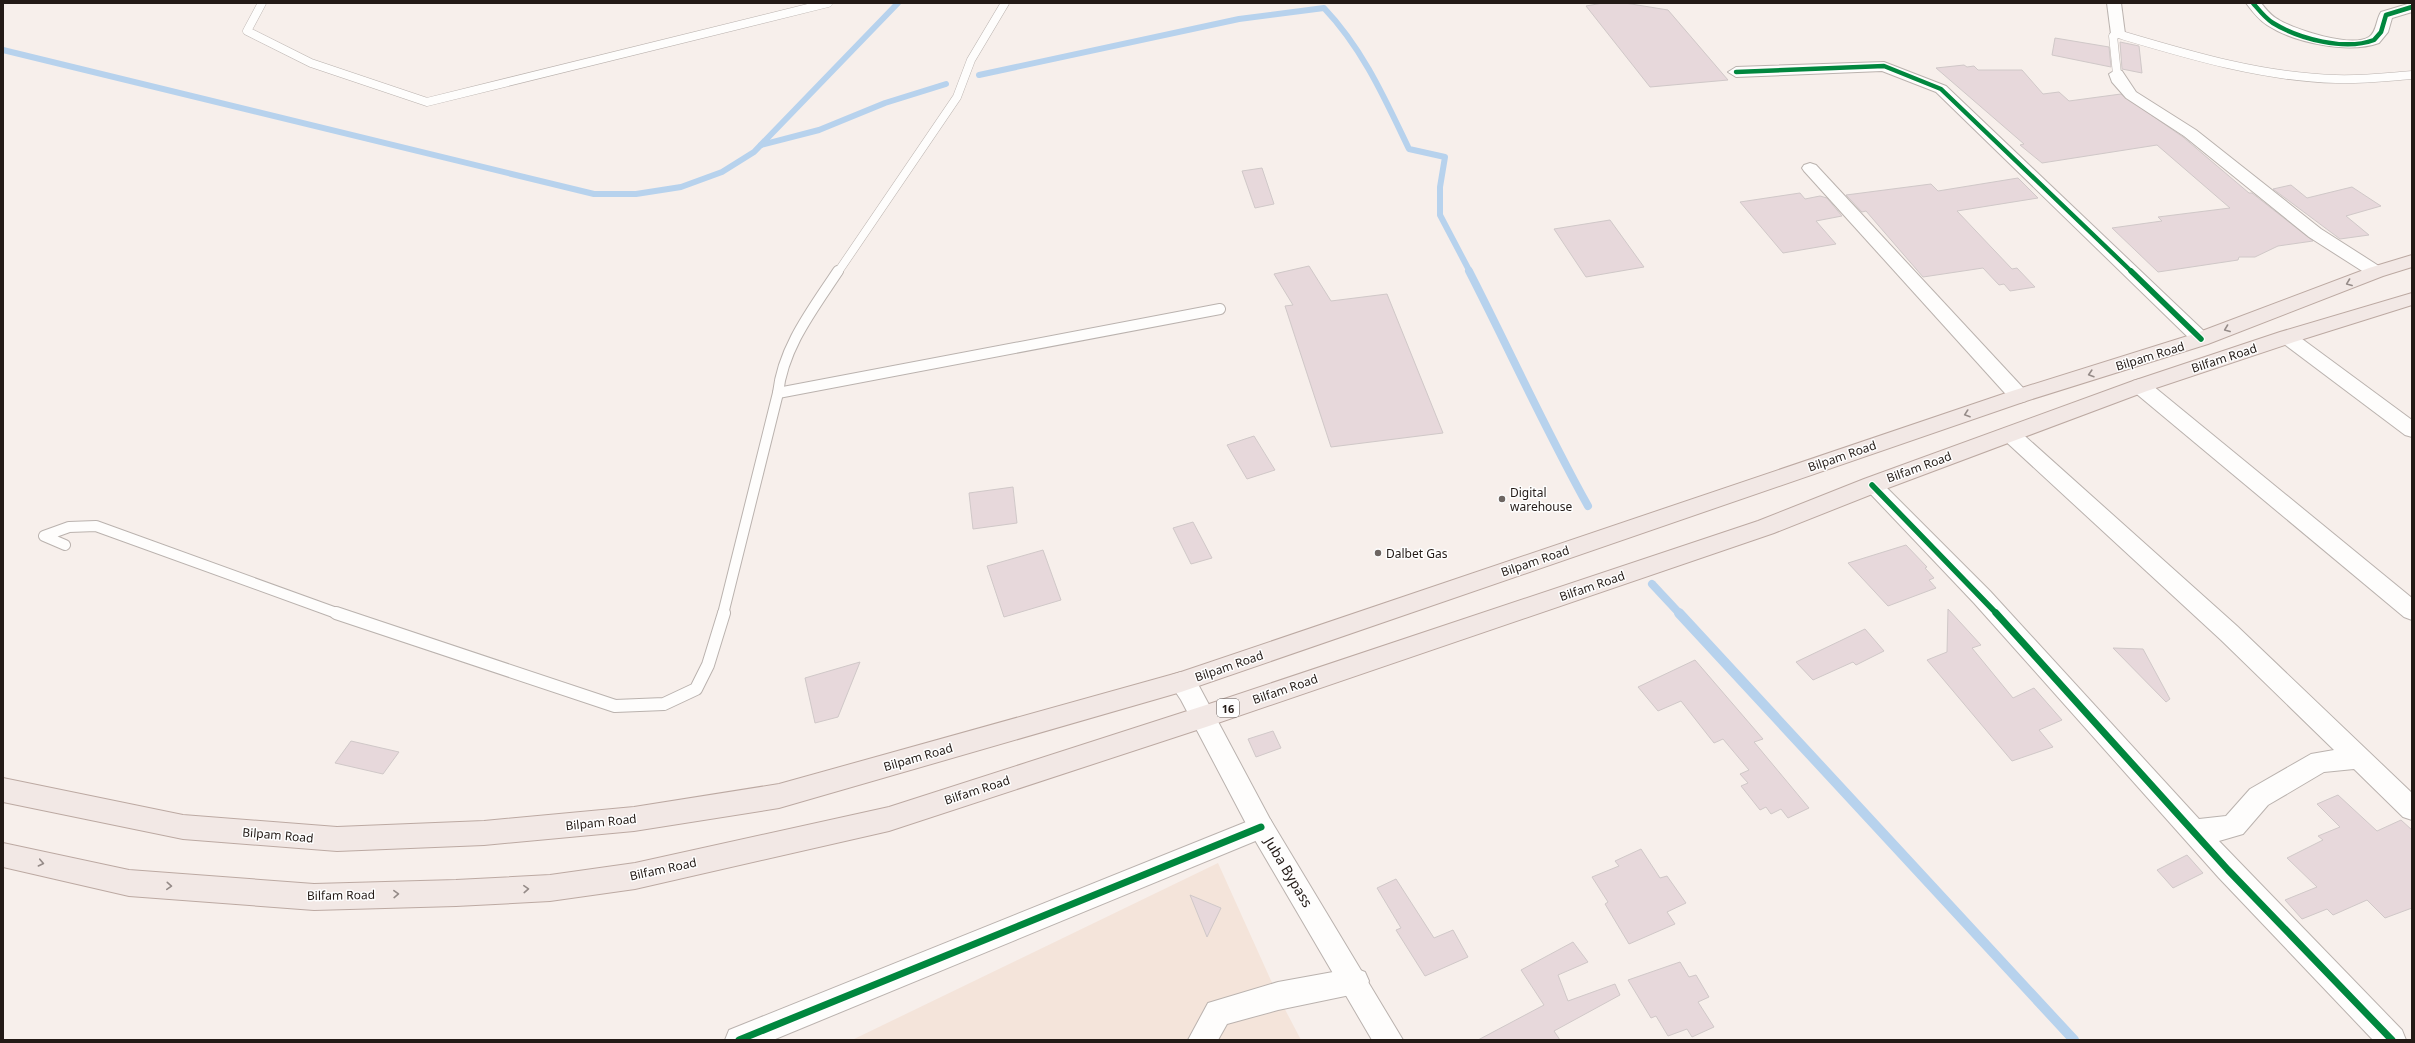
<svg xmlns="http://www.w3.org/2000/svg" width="2415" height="1043" viewBox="0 0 2415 1043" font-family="'Noto Sans',sans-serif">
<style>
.industrial{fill:#f4e4da}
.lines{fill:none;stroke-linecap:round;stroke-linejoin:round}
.stream-far2{stroke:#b7d2ed;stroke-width:6}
.stream-far1{stroke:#b7d2ed;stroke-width:8}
.stream{stroke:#b7d2ed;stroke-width:10}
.building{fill:#e7d8db;stroke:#d0c8c8}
.service-far2-casing{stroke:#bab2ae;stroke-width:9}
.service-far1-casing{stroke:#bab2ae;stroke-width:12}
.service-casing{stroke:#bab2ae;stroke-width:14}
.minor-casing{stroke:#bab2ae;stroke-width:2}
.secondary-casing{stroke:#bab2ae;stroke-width:2}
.primary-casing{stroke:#bca9a2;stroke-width:2}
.service-far2{stroke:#fefdfc;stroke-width:8}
.service-far1{stroke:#fefdfc;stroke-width:10}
.service{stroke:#fefdfc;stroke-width:12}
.minor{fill:#fefdfc;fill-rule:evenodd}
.secondary{fill:#fefdfc;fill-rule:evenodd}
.primary{fill:#f2e8e5;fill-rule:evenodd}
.cycleway-far2-casing{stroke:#fefefe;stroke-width:6}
.cycleway-far1-casing{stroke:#fefefe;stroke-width:8}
.cycleway-casing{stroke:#fefefe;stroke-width:10}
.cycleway-far2{stroke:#00873e;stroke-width:4.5}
.cycleway-far1{stroke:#00873e;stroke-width:5.5}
.cycleway{stroke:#00873e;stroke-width:7}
.oneway{stroke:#958b88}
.poi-dot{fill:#6d6561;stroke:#fefefe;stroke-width:1.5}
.labels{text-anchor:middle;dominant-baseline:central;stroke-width:3;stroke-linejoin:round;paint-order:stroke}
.shield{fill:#fefefe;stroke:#655e5c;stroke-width:1}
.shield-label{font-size:11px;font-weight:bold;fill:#231a16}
.street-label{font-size:12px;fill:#231a16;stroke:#fefefe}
.poi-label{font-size:12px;fill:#231a16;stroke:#fefefe;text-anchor:start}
.near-street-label{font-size:14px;fill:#231a16;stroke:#fefefe}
</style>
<rect width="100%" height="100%" fill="#f7efeb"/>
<path class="industrial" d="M 1218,863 L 1278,996 L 1301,1040 L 852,1040 Z"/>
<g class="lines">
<g class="stream-far2">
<path d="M 3,50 L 594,194 L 636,194 L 681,187 L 722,172 L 754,152 L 898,3"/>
<path d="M 979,75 L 1239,19 L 1324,8 C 1363,49 1385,99 1409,149 L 1445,157 L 1440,187 L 1440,215 L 1470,272"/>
<path d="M 761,145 L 819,130 L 885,103 L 946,84"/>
</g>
<g class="stream-far1">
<path d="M 1469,271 C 1509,349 1545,429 1588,506"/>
<path d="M 1652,584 L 1680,614"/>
</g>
<path class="stream" d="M 1679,613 L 2074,1040"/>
</g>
<g class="building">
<path d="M 1603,3 L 1625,3 L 1668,10 L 1728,80 L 1650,87 L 1586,6 Z"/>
<path d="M 2055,38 L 2109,47 L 2111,67 L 2052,55 Z"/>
<path d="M 2120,42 L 2139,46 L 2142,73 L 2122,69 Z"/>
<path d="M 1964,65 L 1967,67 L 1974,66 L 1978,70 L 2022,70 L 2043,94 L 2059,92 L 2069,101 L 2121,94 L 2183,137 L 2249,193 L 2252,193 L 2313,241 L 2278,246 L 2255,257 L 2239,257 L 2238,260 L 2158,272 L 2112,228 L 2162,221 L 2158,217 L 2230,208 L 2157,145 L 2042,163 L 2020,145 L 2024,144 L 1936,68 Z"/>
<path d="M 1262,168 L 1274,204 L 1255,208 L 1242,171 Z"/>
<path d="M 2018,178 L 2038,198 L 1957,211 L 2012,269 L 2017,268 L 2035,287 L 2010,291 L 2004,284 L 1999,285 L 1983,268 L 1923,277 L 1866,211 L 1862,212 L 1846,195 L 1931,184 L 1938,191 Z"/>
<path d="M 2291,185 L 2307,198 L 2352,187 L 2381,206 L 2346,216 L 2369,235 L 2340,239 L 2273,189 Z"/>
<path d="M 1800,193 L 1805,199 L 1820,196 L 1827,198 L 1842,216 L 1816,221 L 1836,244 L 1783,253 L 1740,202 Z"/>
<path d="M 1610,220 L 1644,267 L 1586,277 L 1554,229 Z"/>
<path d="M 1309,266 L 1331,301 L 1387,294 L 1443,433 L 1331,447 L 1285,306 L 1293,305 L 1274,274 Z"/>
<path d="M 1254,436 L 1275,470 L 1247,479 L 1227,445 Z"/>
<path d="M 1013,487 L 1017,523 L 973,529 L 969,493 Z"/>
<path d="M 1193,522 L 1212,558 L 1191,564 L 1173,528 Z"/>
<path d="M 1906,545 L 1927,567 L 1925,568 L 1934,578 L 1929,580 L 1936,588 L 1888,606 L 1848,563 Z"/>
<path d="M 1043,550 L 1061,600 L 1004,617 L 987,566 Z"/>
<path d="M 1948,609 L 1981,645 L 1972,648 L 2013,698 L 2034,688 L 2062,720 L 2039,730 L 2053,747 L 2012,761 L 1927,660 L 1947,652 Z"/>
<path d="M 1865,629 L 1884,651 L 1856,665 L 1853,662 L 1813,680 L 1796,662 Z"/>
<path d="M 2113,648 L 2143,649 L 2170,699 L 2166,702 Z"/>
<path d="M 1695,660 L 1763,739 L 1754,742 L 1809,808 L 1788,818 L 1781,809 L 1771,814 L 1766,807 L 1760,810 L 1741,786 L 1748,783 L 1740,774 L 1749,770 L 1723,739 L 1714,743 L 1681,701 L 1658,711 L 1638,687 Z"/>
<path d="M 860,662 L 838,717 L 815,723 L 805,678 Z"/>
<path d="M 1273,731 L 1281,748 L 1256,757 L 1248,739 Z"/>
<path d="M 351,741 L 399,752 L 383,774 L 335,763 Z"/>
<path d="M 2338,795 L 2377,831 L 2401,820 L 2412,830 L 2412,908 L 2385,918 L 2367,900 L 2333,915 L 2327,909 L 2302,919 L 2285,900 L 2317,887 L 2287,858 L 2323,840 L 2318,836 L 2340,827 L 2317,804 Z"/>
<path d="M 1641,849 L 1660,878 L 1667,876 L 1686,903 L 1667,912 L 1675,924 L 1629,944 L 1605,904 L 1608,902 L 1592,877 L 1619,866 L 1615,861 Z"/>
<path d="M 2187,855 L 2203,873 L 2173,888 L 2157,870 Z"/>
<path d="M 1396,879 L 1434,938 L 1453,930 L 1468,957 L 1425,976 L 1396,930 L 1401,928 L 1377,888 Z"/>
<path d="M 1190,895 L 1221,908 L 1207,937 Z"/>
<path d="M 1573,942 L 1588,962 L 1558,975 L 1568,1001 L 1615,984 L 1620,995 L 1554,1031 L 1560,1040 L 1478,1040 L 1544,1005 L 1521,970 Z"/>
<path d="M 1680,962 L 1689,977 L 1696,975 L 1709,997 L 1698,1002 L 1714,1027 L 1692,1037 L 1687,1029 L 1668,1036 L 1656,1016 L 1651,1018 L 1628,980 Z"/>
</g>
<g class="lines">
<defs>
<g id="service-far2">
<path d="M 262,3 L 247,31 L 311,63 L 427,102 L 828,3"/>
<path d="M 2117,74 L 2113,36 L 2118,34 C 2189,55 2261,77 2336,79 C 2361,80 2387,77 2412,75"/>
<path d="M 838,272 L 957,97 L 971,60 L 1005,3"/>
</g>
<g id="service-far1">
<path d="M 778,393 L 1220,309"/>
<path d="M 65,545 L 44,536 L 69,527 L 96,526 L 339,614"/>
<path d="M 723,614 L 778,393 C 783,347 813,309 838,271"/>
</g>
<path id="service" d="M 336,613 L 615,706 L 664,704 L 696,689 L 708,665 L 724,613"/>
<g id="minor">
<path d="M 2107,3 L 2121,3 L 2125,34 L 2123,37 L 2118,38 L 2111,34 Z"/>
<path d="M 2246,3 L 2261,3 C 2266,9 2271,16 2279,20 C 2296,30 2351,48 2369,37 C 2377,32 2376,19 2381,12 L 2411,3 L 2412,12 L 2392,18 L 2388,32 L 2379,43 C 2349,54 2294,43 2267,25 C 2259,20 2252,11 2246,3 Z"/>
<path d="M 1884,62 L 1946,86 L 2208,335 L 2210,339 L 2208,343 L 2201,345 L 2194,343 L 1936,92 L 1882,71 L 1736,77 L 1728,72 L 1736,67 Z"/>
<path d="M 2117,69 L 2122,71 L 2136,92 L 2196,130 L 2321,229 L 2382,268 L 2385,272 L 2382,276 L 2370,276 L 2309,237 L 2184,136 L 2126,98 L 2112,82 L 2109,74 Z"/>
<path d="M 1810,163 L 1816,165 L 2026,391 L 2029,396 L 2026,401 L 2019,403 L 2012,401 L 1804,171 L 1802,168 L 1804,165 Z"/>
<path d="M 2287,331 L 2294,333 L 2412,420 L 2412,437 L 2405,435 L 2280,341 L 2278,337 L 2280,333 Z"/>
<path d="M 2140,379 L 2147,381 L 2412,598 L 2412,620 L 2404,617 L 2133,391 L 2130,386 L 2133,381 Z"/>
<path d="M 2010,427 L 2017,429 L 2237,626 L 2412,793 L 2412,820 L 2403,817 L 2354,769 L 2324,772 L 2268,805 L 2243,834 L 2219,841 L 2402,1030 L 2406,1040 L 2373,1040 L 2219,878 L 1974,603 L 1862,485 L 1865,480 L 1872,477 L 1879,480 L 1990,591 L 2199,819 L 2226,816 L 2250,789 L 2311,754 L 2334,750 L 2221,640 L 2003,439 L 2000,434 L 2003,429 Z"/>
<path d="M 1261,816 L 1270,819 L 1274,827 L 1270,835 L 773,1040 L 725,1040 L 729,1030 Z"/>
<path d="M 1355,968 L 1365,972 L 1369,981 L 1365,990 L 1355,994 L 1278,1010 L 1227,1024 L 1218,1040 L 1188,1040 L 1208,1003 L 1278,982 Z"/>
</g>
<path id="secondary" d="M 1181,672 L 1190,675 L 1199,686 L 1270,819 L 1403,1040 L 1372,1040 L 1252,835 L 1181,700 L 1169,682 L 1172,675 Z"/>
<g id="primary">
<path d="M 2412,255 L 2412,267 L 2383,276 L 2208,344 L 2026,401 L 1181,692 L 779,808 L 634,831 L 484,845 L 337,851 L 183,839 L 3,802 L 3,778 L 183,815 L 337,827 L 484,821 L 634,807 L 779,784 L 1181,672 L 2012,391 L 2194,334 L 2369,268 Z"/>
<path d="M 2412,293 L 2412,305 L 2294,342 L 2147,391 L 1880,491 L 1774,533 L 1206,727 L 889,831 L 635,889 L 550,901 L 456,906 L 314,910 L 129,896 L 3,867 L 3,843 L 129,870 L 314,884 L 456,880 L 550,875 L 635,863 L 889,807 L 1206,705 L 1758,521 L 1864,479 L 2133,381 L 2280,332 Z"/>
</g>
</defs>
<use href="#service-far2" class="service-far2-casing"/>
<use href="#service-far1" class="service-far1-casing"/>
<use href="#service" class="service-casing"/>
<use href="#minor" class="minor-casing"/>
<use href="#secondary" class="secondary-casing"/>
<use href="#primary" class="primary-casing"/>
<use href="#service-far2" class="service-far2"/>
<use href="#service-far1" class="service-far1"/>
<use href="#service" class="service"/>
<use href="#minor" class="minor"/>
<use href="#secondary" class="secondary"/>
<use href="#primary" class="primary"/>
<defs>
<g id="cycleway-far2">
<path d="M 2253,3 C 2259,10 2265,18 2273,23 C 2299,39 2345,51 2374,40 L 2381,32 L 2386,15 L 2412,7"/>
<path d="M 1736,72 L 1884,66 L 1941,89 L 2132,272"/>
</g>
<g id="cycleway-far1">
<path d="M 2131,271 L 2201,339"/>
<path d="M 1872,485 L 1997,614"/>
</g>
<g id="cycleway">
<path d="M 1996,613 L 2228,870 L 2392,1040"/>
<path d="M 739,1040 L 1261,827"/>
</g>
</defs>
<use href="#cycleway-far2" class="cycleway-far2-casing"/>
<use href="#cycleway-far1" class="cycleway-far1-casing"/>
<use href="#cycleway" class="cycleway-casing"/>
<use href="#cycleway-far2" class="cycleway-far2"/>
<use href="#cycleway-far1" class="cycleway-far1"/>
<use href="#cycleway" class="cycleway"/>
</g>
<defs><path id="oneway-chevron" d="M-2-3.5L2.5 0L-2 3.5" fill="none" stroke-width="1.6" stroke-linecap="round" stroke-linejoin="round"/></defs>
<g class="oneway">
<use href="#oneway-chevron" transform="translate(2349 283) rotate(159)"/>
<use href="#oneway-chevron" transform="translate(2227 329) rotate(159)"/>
<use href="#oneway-chevron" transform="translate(2091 374) rotate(163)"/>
<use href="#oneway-chevron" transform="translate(1967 414) rotate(161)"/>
<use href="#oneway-chevron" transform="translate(41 863) rotate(12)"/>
<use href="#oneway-chevron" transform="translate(169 886) rotate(4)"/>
<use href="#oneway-chevron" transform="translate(526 889) rotate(-3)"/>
<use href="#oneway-chevron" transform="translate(396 894) rotate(-2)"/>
</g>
<g class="poi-dot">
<circle cx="1502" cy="499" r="4"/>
<circle cx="1378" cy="553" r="4"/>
</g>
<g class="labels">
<rect class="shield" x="1217" y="699" width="22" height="18" rx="3"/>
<g class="shield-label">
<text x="1228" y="708">16</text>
</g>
<g class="street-label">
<text transform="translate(2150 356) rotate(-17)">Bilpam Road</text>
<text transform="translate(2224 358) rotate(-18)">Bilfam Road</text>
<text transform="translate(1842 456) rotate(-19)">Bilpam Road</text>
<text transform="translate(1919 467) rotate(-20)">Bilfam Road</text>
<text transform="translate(1535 561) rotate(-19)">Bilpam Road</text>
<text transform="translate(1592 586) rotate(-19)">Bilfam Road</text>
<text transform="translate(1229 666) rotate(-19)">Bilpam Road</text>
<text transform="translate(1285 689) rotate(-19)">Bilfam Road</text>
<text transform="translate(918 757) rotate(-16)">Bilpam Road</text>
<text transform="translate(977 790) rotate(-18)">Bilfam Road</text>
<text transform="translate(601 822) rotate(-6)">Bilpam Road</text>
<text transform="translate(278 835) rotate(5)">Bilpam Road</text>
<text transform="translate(663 869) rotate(-12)">Bilfam Road</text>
<text transform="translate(341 895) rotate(-1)">Bilfam Road</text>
</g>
<g class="poi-label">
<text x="1510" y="492">Digital<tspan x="1510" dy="14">warehouse</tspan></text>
<text x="1386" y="553">Dalbet Gas</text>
</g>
<g class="near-street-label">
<text transform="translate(1289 872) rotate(59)">Juba Bypass</text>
</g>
</g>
<rect width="2415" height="1043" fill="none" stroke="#231a16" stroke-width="8"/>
</svg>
